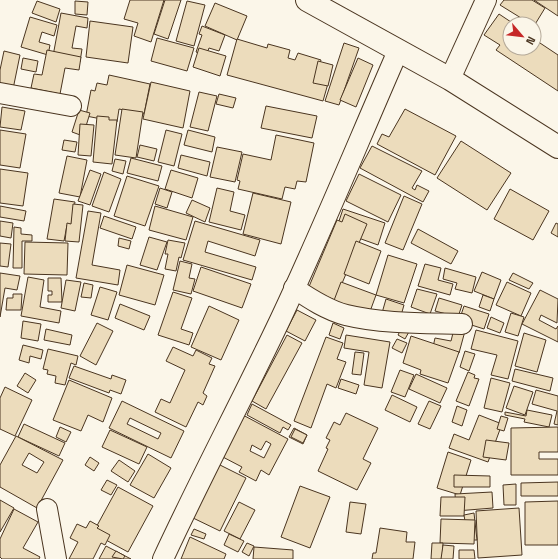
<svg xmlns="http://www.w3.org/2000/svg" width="558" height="559" viewBox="0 0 558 559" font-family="'Space Grotesk',sans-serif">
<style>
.building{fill:#ecdcbc;stroke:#4a3520;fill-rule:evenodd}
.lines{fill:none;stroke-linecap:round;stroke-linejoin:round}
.street-casing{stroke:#4a3520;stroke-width:22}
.secondary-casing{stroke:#4a3520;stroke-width:24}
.street{stroke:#fbf6e9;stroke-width:20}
.secondary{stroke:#fbf6e9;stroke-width:22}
</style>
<rect width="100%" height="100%" fill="#fbf6e9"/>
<g class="building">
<path d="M 130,0 L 164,0 L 151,42 L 134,36 L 138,23 L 124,19 Z"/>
<path d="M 165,0 L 181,0 L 168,39 L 154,34 Z"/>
<path d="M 504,0 L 532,0 L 545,8 L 534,26 L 500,5 Z"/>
<path d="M 534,0 L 558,0 L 558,16 Z"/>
<path d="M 37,1 L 60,9 L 56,22 L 32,13 Z"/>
<path d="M 75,1 L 88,2 L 87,15 L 75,14 Z"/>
<path d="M 187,1 L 205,5 L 194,46 L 176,41 Z"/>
<path d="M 215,3 L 247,16 L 237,40 L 205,26 Z"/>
<path d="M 61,13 L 88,18 L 87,28 L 76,26 L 72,48 L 82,49 L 80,62 L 53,56 Z"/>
<path d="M 499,14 L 514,24 L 510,24 L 510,48 L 534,48 L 534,39 L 558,55 L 558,91 L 496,50 L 500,45 L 484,35 Z"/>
<path d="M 30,17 L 57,25 L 54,36 L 42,32 L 39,42 L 50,45 L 48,55 L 21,47 Z"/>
<path d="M 90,21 L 133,27 L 128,63 L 86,57 Z"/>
<path d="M 202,26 L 225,35 L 219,51 L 209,48 L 206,56 L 196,52 L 202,35 L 199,34 Z"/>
<path d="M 157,38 L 194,48 L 187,71 L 151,61 Z"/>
<path d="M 237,39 L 267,48 L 268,44 L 290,50 L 288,58 L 295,60 L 298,53 L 321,60 L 316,77 L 329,80 L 323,101 L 227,75 Z"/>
<path d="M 344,43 L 359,48 L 339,105 L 325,101 Z"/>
<path d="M 199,48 L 226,56 L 220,76 L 193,67 Z"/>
<path d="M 47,50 L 81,57 L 79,70 L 65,68 L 60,94 L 31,88 L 34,74 L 42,75 Z"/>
<path d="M 4,51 L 20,55 L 12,94 L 0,91 L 0,70 Z"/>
<path d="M 23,58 L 38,61 L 36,72 L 21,69 Z"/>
<path d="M 358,58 L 373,65 L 356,107 L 340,100 Z"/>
<path d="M 318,61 L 333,65 L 328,86 L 313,83 Z"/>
<path d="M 109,75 L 150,84 L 144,114 L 119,109 L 117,122 L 86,116 L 91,90 L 95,91 L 97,83 L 107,85 Z"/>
<path d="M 151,82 L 190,91 L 183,128 L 143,119 Z"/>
<path d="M 199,92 L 217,96 L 208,131 L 190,127 Z"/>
<path d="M 219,94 L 236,98 L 233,108 L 216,104 Z"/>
<path d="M 266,106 L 317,116 L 312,138 L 261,128 Z"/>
<path d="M 2,107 L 25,111 L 21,130 L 0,127 Z"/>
<path d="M 122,109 L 143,112 L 136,158 L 115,155 Z"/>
<path d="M 405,109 L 456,136 L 435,175 L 377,144 L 382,134 L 389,137 Z"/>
<path d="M 79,110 L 90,113 L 83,136 L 72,132 Z"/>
<path d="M 97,116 L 109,117 L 109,120 L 117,120 L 112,164 L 93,162 Z"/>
<path d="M 80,124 L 94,125 L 91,156 L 78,155 Z"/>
<path d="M 0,130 L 26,134 L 20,168 L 0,165 Z"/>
<path d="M 166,130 L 182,134 L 174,166 L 158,162 Z"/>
<path d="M 188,130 L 215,137 L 212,152 L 184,145 Z"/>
<path d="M 276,135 L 314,143 L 306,182 L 297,181 L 295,189 L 285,187 L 282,199 L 238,189 L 240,181 L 237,180 L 243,154 L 271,160 Z"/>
<path d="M 64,140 L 77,142 L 75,152 L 62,150 Z"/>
<path d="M 461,141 L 511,173 L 487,210 L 437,178 Z"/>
<path d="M 140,145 L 157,149 L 154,161 L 137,157 Z"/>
<path d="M 372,146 L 422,171 L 412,188 L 415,190 L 417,185 L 429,191 L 423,202 L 360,168 Z"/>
<path d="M 217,147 L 242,152 L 235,182 L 210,177 Z"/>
<path d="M 181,155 L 210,162 L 207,176 L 178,168 Z"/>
<path d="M 67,156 L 87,160 L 80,197 L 59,193 Z"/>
<path d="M 131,158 L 162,166 L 158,181 L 127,173 Z"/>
<path d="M 115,159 L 126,161 L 123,174 L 112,171 Z"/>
<path d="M 0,169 L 28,173 L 23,206 L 0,203 Z"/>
<path d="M 90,170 L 101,174 L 90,205 L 78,201 Z"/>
<path d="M 171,170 L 198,178 L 192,198 L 165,189 Z"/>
<path d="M 104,172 L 121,179 L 109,212 L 92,206 Z"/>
<path d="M 359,174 L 401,195 L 388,222 L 346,201 Z"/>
<path d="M 127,176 L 159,186 L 145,226 L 114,216 Z"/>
<path d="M 160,188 L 172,192 L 167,208 L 155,204 Z"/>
<path d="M 217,188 L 234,192 L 230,211 L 245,215 L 241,230 L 209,222 Z"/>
<path d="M 510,189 L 549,211 L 533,240 L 494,219 Z"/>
<path d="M 253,193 L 291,202 L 281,244 L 243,234 Z"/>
<path d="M 404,196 L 422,204 L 403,250 L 385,243 Z"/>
<path d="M 54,199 L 75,202 L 71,226 L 67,225 L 64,241 L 47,239 Z"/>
<path d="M 192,200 L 210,208 L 205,222 L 186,213 Z"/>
<path d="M 73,204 L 83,205 L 79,242 L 65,241 L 67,223 L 71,224 Z"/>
<path d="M 0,206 L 26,211 L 24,221 L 0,217 Z"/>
<path d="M 155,206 L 193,217 L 186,240 L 149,230 Z"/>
<path d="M 343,209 L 385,223 L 378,245 L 336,230 Z"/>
<path d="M 88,211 L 101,213 L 92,265 L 120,270 L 118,285 L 76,278 Z"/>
<path d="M 345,214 L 367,224 L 335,300 L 308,289 L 337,220 L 342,222 Z"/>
<path d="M 104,216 L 136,227 L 132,239 L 100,228 Z"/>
<path d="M 0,221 L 13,223 L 11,238 L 0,236 Z"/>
<path d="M 195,221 L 260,240 L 255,256 L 208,241 L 205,252 L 256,267 L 252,280 L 183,260 Z"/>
<path d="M 556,223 L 558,224 L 558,237 L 551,233 Z"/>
<path d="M 14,227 L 21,228 L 21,234 L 32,235 L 32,241 L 22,241 L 22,268 L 13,268 Z"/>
<path d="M 418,229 L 458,251 L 451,264 L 411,243 Z"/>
<path d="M 149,237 L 167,242 L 157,270 L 140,265 Z"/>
<path d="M 119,238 L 131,241 L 129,249 L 118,246 Z"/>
<path d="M 168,240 L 185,243 L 181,258 L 179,257 L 176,271 L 165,269 L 168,254 L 165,254 Z"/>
<path d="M 356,241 L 381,251 L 369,284 L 344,274 Z"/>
<path d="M 25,242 L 68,243 L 67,275 L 24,274 Z"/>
<path d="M 0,243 L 11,244 L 8,267 L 0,266 Z"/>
<path d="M 388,255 L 417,264 L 404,303 L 376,295 Z"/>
<path d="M 180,261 L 192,264 L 189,278 L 195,279 L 191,294 L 173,290 Z"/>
<path d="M 425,264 L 441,268 L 438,280 L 453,284 L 450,295 L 418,286 Z"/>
<path d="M 127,265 L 164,275 L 155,305 L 119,295 Z"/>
<path d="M 201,267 L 251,284 L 242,308 L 193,291 Z"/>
<path d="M 445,268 L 476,277 L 472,293 L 455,289 L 457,283 L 443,279 Z"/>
<path d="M 482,272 L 501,280 L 494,299 L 474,291 Z"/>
<path d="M 0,273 L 20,276 L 17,290 L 5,288 L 0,317 Z"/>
<path d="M 513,273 L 533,283 L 529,289 L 509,280 Z"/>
<path d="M 28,277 L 44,280 L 40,307 L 61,311 L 59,323 L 21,316 Z"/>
<path d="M 48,278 L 61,278 L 62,302 L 48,302 L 48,295 L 52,295 L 52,291 L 48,291 Z"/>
<path d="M 66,280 L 81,282 L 75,311 L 61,308 Z"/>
<path d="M 341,282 L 376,295 L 368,317 L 333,303 Z"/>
<path d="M 507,282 L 531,293 L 521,316 L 496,305 Z"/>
<path d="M 84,283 L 93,285 L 91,298 L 81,297 Z"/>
<path d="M 100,287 L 117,292 L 108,320 L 91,315 Z"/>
<path d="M 417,289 L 437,294 L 430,314 L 411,307 Z"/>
<path d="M 540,290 L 558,299 L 557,323 L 541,315 L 539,320 L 556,329 L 558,326 L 558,342 L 522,324 Z"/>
<path d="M 173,292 L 192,298 L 181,329 L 193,333 L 189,345 L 158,335 Z"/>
<path d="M 13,294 L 22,294 L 21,310 L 6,310 L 7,298 L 13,298 Z"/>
<path d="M 483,295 L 494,299 L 490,311 L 479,307 Z"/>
<path d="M 439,298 L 462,305 L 458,317 L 435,311 Z"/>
<path d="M 386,299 L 404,305 L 400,319 L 382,313 Z"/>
<path d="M 120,304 L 150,316 L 144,330 L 115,318 Z"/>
<path d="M 209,306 L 239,320 L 221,360 L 191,347 Z"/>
<path d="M 464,306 L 489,314 L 484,329 L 459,321 Z"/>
<path d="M 297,310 L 316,320 L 305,341 L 286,331 Z"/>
<path d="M 511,313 L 524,317 L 518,336 L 505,332 Z"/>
<path d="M 491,317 L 504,323 L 500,333 L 487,328 Z"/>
<path d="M 23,321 L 41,324 L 38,341 L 21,338 Z"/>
<path d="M 97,323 L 113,331 L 96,365 L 80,356 Z"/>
<path d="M 333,323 L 344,328 L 340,339 L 329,335 Z"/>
<path d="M 403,325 L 411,328 L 405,339 L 398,335 Z"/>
<path d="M 46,329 L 72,335 L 70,345 L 44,340 Z"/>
<path d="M 454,329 L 465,331 L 459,353 L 433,347 L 435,338 L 451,341 Z"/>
<path d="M 476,330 L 518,341 L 508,379 L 491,375 L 497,355 L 471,349 Z"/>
<path d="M 524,333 L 546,340 L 537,372 L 515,366 Z"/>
<path d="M 287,335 L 302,343 L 266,409 L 252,401 Z"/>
<path d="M 346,335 L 390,342 L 382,388 L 364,385 L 369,352 L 344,348 Z"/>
<path d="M 411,336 L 459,352 L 448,383 L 420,374 L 421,370 L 403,363 Z"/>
<path d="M 326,337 L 343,343 L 337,359 L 346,362 L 336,388 L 327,384 L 311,428 L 294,421 Z"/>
<path d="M 397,339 L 407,343 L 402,353 L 392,348 Z"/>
<path d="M 23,345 L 43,350 L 41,359 L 30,356 L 29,363 L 19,360 Z"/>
<path d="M 173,347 L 193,356 L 196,350 L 212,358 L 209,364 L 215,366 L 203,393 L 207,396 L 203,405 L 198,402 L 186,427 L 155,412 L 161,399 L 170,403 L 185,370 L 166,361 Z"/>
<path d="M 48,349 L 78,356 L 76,365 L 71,363 L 65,385 L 55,383 L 56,376 L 47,374 L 48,370 L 43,369 Z"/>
<path d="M 465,351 L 475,354 L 469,371 L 460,367 Z"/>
<path d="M 355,352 L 364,353 L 361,375 L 352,374 Z"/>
<path d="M 74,366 L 111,379 L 112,375 L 126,380 L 121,394 L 110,390 L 109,393 L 69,378 Z"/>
<path d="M 515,369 L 553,378 L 550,391 L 512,381 Z"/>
<path d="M 400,370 L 414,375 L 405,397 L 391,392 Z"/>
<path d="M 468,372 L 475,375 L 474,378 L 479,379 L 469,406 L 456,401 Z"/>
<path d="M 25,373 L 36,380 L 28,393 L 17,386 Z"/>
<path d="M 416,374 L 447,388 L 440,403 L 409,389 Z"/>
<path d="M 491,378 L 510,383 L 502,412 L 484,408 Z"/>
<path d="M 341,379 L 359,385 L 356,394 L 338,388 Z"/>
<path d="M 69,380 L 112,398 L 103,422 L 88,415 L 81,431 L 53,420 Z"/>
<path d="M 514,386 L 533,392 L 525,415 L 506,408 Z"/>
<path d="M 5,387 L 32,400 L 15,436 L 0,429 L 0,398 Z"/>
<path d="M 536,390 L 558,396 L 558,425 L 554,424 L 557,411 L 532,404 Z"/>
<path d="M 392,395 L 417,407 L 410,422 L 385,410 Z"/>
<path d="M 122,401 L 184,431 L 171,458 L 109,428 ZM 130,418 L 161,433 L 158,439 L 127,424 Z"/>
<path d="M 429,401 L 441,406 L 430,429 L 418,424 Z"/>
<path d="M 252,404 L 291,425 L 288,430 L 283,427 L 280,433 L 247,415 Z"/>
<path d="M 457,406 L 467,410 L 462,426 L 452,422 Z"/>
<path d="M 527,410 L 552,415 L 549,427 L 524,422 L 525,419 L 505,415 L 505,412 L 526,416 Z"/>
<path d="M 346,413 L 378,428 L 363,459 L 371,463 L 357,490 L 318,471 L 328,449 L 326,448 L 330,440 L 326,438 L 334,422 L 340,425 Z"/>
<path d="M 241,414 L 288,439 L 269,475 L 261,470 L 256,481 L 239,472 L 242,467 L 219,455 ZM 266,441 L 271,444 L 264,458 L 250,451 L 252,445 L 261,450 Z"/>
<path d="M 479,415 L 502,424 L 488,462 L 449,448 L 454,434 L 469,440 Z"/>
<path d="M 501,416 L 508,418 L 504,431 L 497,429 Z"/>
<path d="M 24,424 L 65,443 L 59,456 L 18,437 Z"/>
<path d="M 60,427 L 71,432 L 66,442 L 56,437 Z"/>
<path d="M 558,427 L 558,452 L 539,452 L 539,459 L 558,459 L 558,475 L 511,475 L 511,428 Z"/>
<path d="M 294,428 L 307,435 L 303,444 L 289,437 Z"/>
<path d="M 295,429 L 307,435 L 303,443 L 291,437 Z"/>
<path d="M 110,430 L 147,447 L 139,464 L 102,447 Z"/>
<path d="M 16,436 L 63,460 L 37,508 L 0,487 L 0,465 ZM 29,453 L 44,462 L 37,473 L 22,465 Z"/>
<path d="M 486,440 L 509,443 L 506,460 L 483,457 Z"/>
<path d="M 448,452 L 471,460 L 460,495 L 437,488 Z"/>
<path d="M 148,454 L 171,468 L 154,498 L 130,485 Z"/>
<path d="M 90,457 L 99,463 L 94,471 L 85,465 Z"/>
<path d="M 119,460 L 135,471 L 128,482 L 111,471 Z"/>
<path d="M 218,464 L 246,478 L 220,531 L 191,517 Z"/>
<path d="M 454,475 L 490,476 L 490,487 L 454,487 Z"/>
<path d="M 107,480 L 117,485 L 111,495 L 101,490 Z"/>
<path d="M 558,482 L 558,496 L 521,496 L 521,483 Z"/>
<path d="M 516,484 L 516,505 L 504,505 L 503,485 Z"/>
<path d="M 300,486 L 330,497 L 310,548 L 281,537 Z"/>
<path d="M 118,487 L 153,506 L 128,552 L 93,533 Z"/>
<path d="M 492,492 L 493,508 L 456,511 L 455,494 Z"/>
<path d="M 441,497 L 465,497 L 464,516 L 440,516 Z"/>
<path d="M 0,500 L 14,508 L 0,532 Z"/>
<path d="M 558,501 L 558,545 L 525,545 L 525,502 Z"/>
<path d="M 239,502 L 255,510 L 240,539 L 224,531 Z"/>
<path d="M 350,502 L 366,504 L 361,534 L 346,532 Z"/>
<path d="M 519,508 L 522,555 L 478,558 L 476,511 Z"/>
<path d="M 14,509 L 38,522 L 23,548 L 40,557 L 39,559 L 2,559 L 0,557 L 0,539 Z"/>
<path d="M 474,513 L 477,540 L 468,540 L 464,515 Z"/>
<path d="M 441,519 L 475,520 L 474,544 L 440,543 Z"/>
<path d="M 90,521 L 99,526 L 97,528 L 110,535 L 105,545 L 101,543 L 93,559 L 69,559 L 78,542 L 70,538 L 77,524 L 86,528 Z"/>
<path d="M 380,528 L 407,532 L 406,542 L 415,542 L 413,559 L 372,559 L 373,553 L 376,553 Z"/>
<path d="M 194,529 L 206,534 L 204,539 L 191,535 Z"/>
<path d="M 229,534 L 244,541 L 238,552 L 224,545 Z"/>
<path d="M 190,537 L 226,554 L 224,559 L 181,559 Z"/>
<path d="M 247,543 L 254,546 L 249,556 L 242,552 Z"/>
<path d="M 432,543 L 443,543 L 442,559 L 431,559 Z"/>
<path d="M 443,545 L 454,546 L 453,559 L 441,559 Z"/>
<path d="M 106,546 L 131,559 L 99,559 Z"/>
<path d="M 254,547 L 293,550 L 293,559 L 253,559 Z"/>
<path d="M 459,550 L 474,550 L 475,559 L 459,559 Z"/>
<path d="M 116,551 L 125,556 L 123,559 L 112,557 Z"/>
</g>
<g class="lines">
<defs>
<g id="street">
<path d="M 450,79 L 486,0"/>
<path d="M 0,93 L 71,106"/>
<path d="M 294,288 C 310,299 327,310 346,315 C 383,324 424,323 462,324"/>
<path d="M 47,509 L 56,559"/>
<path d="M 163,559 C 200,479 242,400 280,320 C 322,231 359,140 398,51"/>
</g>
<path id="secondary" d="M 307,0 L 450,79 L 558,147"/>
</defs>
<use href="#street" class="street-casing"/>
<use href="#secondary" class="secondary-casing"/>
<use href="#street" class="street"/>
<use href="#secondary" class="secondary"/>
</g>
<g transform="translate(522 36) rotate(118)"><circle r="19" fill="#fbf6e9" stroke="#b4a999"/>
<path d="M0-3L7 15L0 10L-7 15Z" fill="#c62828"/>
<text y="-6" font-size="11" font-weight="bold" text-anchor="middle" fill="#4a3520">N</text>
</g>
</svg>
